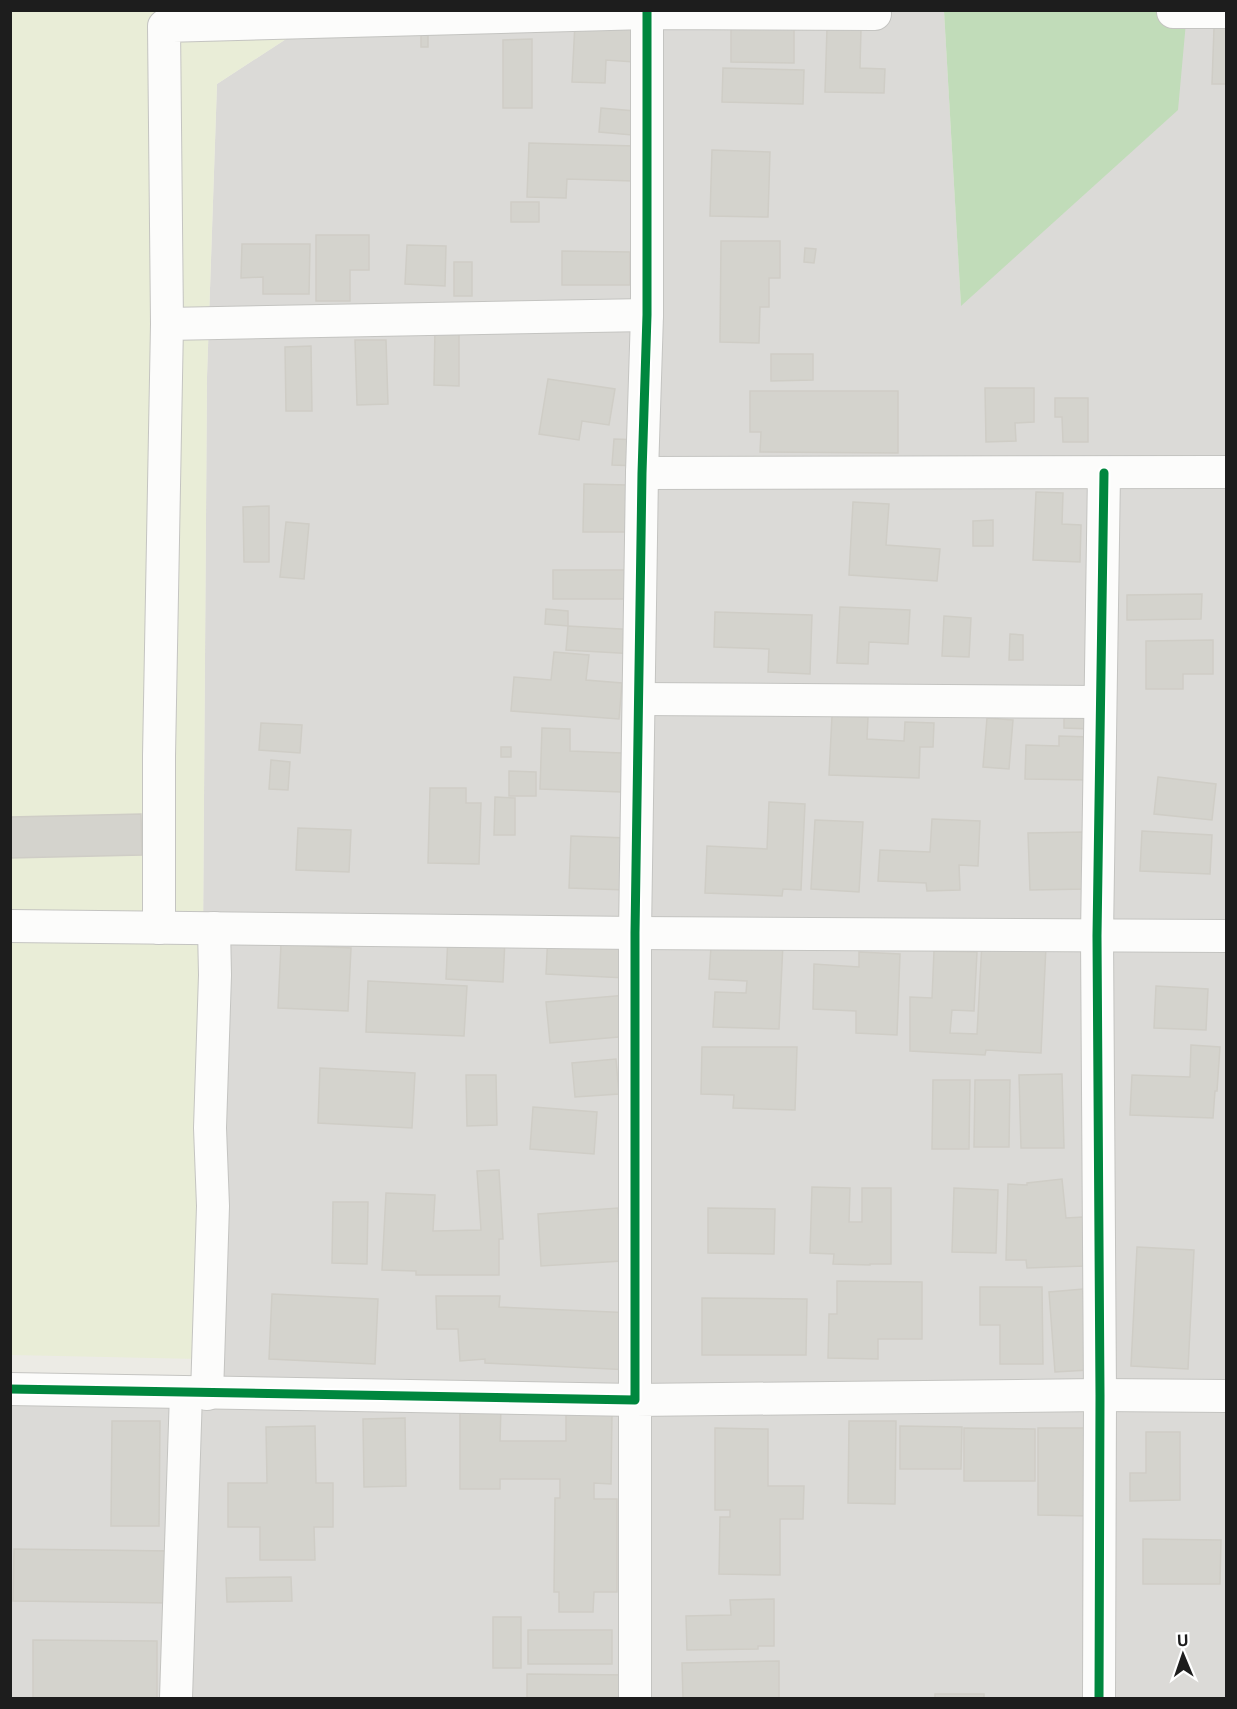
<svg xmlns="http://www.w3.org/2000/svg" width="1237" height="1709" viewBox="0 0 1237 1709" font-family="'Public Sans',sans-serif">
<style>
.residential{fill:#dbdad7}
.farmland{fill:#e9edd7}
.forest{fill:#c1dcb9}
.building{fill:#d4d3cd;stroke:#cfcdc6;stroke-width:1.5}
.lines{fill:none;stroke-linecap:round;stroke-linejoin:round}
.minor-casing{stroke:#c4c4c1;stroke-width:34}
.minor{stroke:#fcfcfb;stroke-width:32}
.cycleway-casing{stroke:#fff;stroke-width:13}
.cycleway{stroke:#00873e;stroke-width:9}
</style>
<rect width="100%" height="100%" fill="#ecebe5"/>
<path class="residential" d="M 329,11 L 944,11 L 961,305 L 1187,11 L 1226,11 L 1226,1698 L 11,1698 L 11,1377 L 204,1382 L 200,1359 L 207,377 L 217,84 Z"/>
<path class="farmland" d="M 11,11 L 329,11 L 217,84 L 207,377 L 200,1359 L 11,1355 Z"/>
<path class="forest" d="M 944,11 L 1187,11 L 1178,110 L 961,306 Z"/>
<g class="building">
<path d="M 575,23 L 636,26 L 634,62 L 606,60 L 605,83 L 572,82 Z"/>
<rect x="421" y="24" width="7" height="23"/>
<path d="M 731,26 L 794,26 L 794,63 L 731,62 Z"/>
<path d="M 827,28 L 861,29 L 860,68 L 885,69 L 884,93 L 825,92 Z"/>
<path d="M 1214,28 L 1226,28 L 1226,84 L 1212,84 Z"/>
<path d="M 532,39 L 532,108 L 503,108 L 503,40 Z"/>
<path d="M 723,68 L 804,70 L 803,104 L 722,102 Z"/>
<path d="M 601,108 L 635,111 L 632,135 L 599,132 Z"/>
<path d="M 529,143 L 634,146 L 633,181 L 567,179 L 566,198 L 527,197 Z"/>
<path d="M 712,150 L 770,152 L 768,217 L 710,216 Z"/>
<rect x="511" y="202" width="28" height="20"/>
<path d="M 316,235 L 369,235 L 369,270 L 350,270 L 350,301 L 316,301 Z"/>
<path d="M 721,241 L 780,241 L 780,278 L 769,278 L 769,307 L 760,307 L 759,343 L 720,342 Z"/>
<path d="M 242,244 L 310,244 L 309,294 L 263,294 L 263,277 L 241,278 Z"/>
<path d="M 407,245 L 446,246 L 445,286 L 405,284 Z"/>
<path d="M 805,248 L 816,249 L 814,263 L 804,262 Z"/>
<path d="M 562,251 L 630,252 L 630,285 L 562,285 Z"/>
<rect x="454" y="262" width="18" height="34"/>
<path d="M 435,328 L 459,328 L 459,386 L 434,385 Z"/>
<path d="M 355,340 L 386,340 L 388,404 L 357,405 Z"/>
<path d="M 311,346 L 312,411 L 286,411 L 285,347 Z"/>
<path d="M 771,354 L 813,354 L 813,380 L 771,381 Z"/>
<path d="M 548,379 L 615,389 L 609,425 L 582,421 L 579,440 L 539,434 Z"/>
<path d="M 985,388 L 1034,388 L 1034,422 L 1015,423 L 1016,441 L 986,442 Z"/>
<path d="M 750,391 L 898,391 L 898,453 L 760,452 L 761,432 L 750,432 Z"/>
<path d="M 1055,398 L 1088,398 L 1088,442 L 1063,442 L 1062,417 L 1055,417 Z"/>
<path d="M 614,439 L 641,440 L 640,466 L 612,465 Z"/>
<path d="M 584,484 L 627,485 L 626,532 L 583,532 Z"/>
<path d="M 1036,492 L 1063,493 L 1062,524 L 1081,525 L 1080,562 L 1033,560 Z"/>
<path d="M 853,502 L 889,504 L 886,545 L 940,549 L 937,581 L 849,575 Z"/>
<path d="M 269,506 L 269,562 L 244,562 L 243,507 Z"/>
<path d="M 993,520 L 993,546 L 973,546 L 973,521 Z"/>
<path d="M 286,522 L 309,524 L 304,579 L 280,577 Z"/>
<rect x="553" y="570" width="77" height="29"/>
<path d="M 1202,594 L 1201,619 L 1127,620 L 1127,595 Z"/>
<path d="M 840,607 L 910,610 L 908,644 L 869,642 L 868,664 L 837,663 Z"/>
<path d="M 546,609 L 568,611 L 568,626 L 545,624 Z"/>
<path d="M 715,612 L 812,615 L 810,674 L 768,672 L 769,649 L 714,647 Z"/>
<path d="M 944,616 L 971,618 L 969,657 L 942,656 Z"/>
<path d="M 568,626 L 638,630 L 636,654 L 566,650 Z"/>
<path d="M 1010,634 L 1023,635 L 1023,660 L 1009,660 Z"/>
<path d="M 1213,640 L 1213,674 L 1183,674 L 1183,689 L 1146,689 L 1146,641 Z"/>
<path d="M 554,652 L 589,655 L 586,680 L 622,683 L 619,719 L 511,711 L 514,677 L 551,680 Z"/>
<path d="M 1064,710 L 1090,711 L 1090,729 L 1064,728 Z"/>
<path d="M 832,716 L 868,717 L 867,739 L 904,741 L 905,722 L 934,723 L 933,747 L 920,747 L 919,778 L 829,775 Z"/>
<path d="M 987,718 L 1013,720 L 1009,769 L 983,767 Z"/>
<path d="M 261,723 L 302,725 L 300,753 L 259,750 Z"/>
<path d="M 542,728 L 570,729 L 570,751 L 622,753 L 621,792 L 540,789 Z"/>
<path d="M 1059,736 L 1091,737 L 1090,780 L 1025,779 L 1026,745 L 1059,746 Z"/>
<rect x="501" y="747" width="10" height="10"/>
<path d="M 271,760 L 290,762 L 288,790 L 269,789 Z"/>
<path d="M 509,771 L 536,772 L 536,796 L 509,796 Z"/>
<path d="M 1158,777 L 1216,784 L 1212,820 L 1154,814 Z"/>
<path d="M 430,788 L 466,788 L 466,803 L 481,803 L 479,864 L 428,863 Z"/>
<path d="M 495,797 L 515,798 L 515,835 L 494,835 Z"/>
<path d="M 769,802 L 805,804 L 801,890 L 783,889 L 782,896 L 705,893 L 707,846 L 767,849 Z"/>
<path d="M 141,814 L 142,855 L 10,858 L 10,817 Z"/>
<path d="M 932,819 L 980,821 L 978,866 L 959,865 L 960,890 L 927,891 L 926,883 L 878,881 L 880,850 L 930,852 Z"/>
<path d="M 815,820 L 863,822 L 859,892 L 811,889 Z"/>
<path d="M 298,828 L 351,830 L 349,872 L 296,870 Z"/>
<path d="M 1142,831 L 1212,835 L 1210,874 L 1140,871 Z"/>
<path d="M 1086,832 L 1088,889 L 1030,890 L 1028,833 Z"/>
<path d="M 571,836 L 628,838 L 626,890 L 569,888 Z"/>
<path d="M 548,934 L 628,938 L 626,978 L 546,974 Z"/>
<path d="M 448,936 L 505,939 L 503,982 L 446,979 Z"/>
<path d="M 982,942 L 1046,946 L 1041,1053 L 986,1050 L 985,1055 L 910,1051 L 910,997 L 932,998 L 934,951 L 977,952 L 974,1011 L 952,1010 L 950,1033 L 977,1034 Z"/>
<path d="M 783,943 L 779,1029 L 713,1027 L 715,992 L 746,993 L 747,981 L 709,979 L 711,946 Z"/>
<path d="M 281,944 L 351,948 L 348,1011 L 278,1008 Z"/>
<path d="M 859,952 L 900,954 L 897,1035 L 856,1033 L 856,1011 L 813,1009 L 814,964 L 859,967 Z"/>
<path d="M 368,981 L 467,986 L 464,1036 L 366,1032 Z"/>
<path d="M 1156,986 L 1208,989 L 1206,1030 L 1154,1028 Z"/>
<path d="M 627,995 L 630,1036 L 550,1043 L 546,1002 Z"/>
<path d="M 1191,1045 L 1220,1047 L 1217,1091 L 1215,1091 L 1213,1118 L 1130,1115 L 1132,1075 L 1190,1077 Z"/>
<path d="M 702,1047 L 797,1047 L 795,1110 L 733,1108 L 734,1095 L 701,1094 Z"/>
<path d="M 616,1059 L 619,1094 L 575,1097 L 572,1063 Z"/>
<path d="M 320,1068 L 415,1073 L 412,1128 L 318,1123 Z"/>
<path d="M 1062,1074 L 1064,1148 L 1021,1148 L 1019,1075 Z"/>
<path d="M 466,1075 L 496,1075 L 497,1125 L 467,1126 Z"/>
<path d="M 933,1080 L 970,1080 L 969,1149 L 932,1149 Z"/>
<path d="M 975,1080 L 1010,1080 L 1009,1147 L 974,1147 Z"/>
<path d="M 533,1107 L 597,1112 L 594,1154 L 530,1149 Z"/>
<path d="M 499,1170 L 503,1239 L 499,1239 L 499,1275 L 416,1275 L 416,1271 L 382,1270 L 386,1193 L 435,1195 L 433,1231 L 481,1230 L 477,1171 Z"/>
<path d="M 1062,1179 L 1066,1218 L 1083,1217 L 1085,1266 L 1027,1268 L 1026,1260 L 1006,1260 L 1008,1184 L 1027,1185 L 1027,1183 Z"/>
<path d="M 812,1187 L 850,1188 L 849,1222 L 862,1222 L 862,1188 L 891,1188 L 891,1264 L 870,1264 L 870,1265 L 833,1264 L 834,1254 L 810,1253 Z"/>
<path d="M 954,1188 L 998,1190 L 996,1253 L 952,1252 Z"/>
<path d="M 333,1202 L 368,1202 L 367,1264 L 332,1263 Z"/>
<path d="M 618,1208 L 622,1261 L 541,1266 L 538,1214 Z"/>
<path d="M 708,1208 L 775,1209 L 774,1254 L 708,1253 Z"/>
<path d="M 1137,1247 L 1194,1250 L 1188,1369 L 1131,1366 Z"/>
<path d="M 837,1281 L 922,1282 L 922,1339 L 878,1339 L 878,1359 L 828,1358 L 829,1314 L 837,1314 Z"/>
<path d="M 980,1287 L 1042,1287 L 1043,1364 L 1000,1364 L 1000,1325 L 980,1325 Z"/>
<path d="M 1083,1289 L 1089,1370 L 1055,1372 L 1049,1292 Z"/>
<path d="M 272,1294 L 378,1299 L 375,1364 L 269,1359 Z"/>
<path d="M 436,1296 L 500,1296 L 499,1307 L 634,1313 L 631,1370 L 485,1363 L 485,1359 L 460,1361 L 458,1329 L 437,1329 Z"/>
<path d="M 702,1298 L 807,1299 L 806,1355 L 702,1355 Z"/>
<path d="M 460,1405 L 501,1406 L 500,1441 L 566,1441 L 566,1413 L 612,1414 L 611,1484 L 594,1483 L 594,1499 L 617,1499 L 617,1592 L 594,1592 L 593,1612 L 559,1612 L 559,1592 L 554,1592 L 555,1498 L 560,1498 L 560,1479 L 500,1479 L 500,1489 L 460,1489 Z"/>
<path d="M 405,1418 L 406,1486 L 364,1487 L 363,1419 Z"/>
<path d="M 112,1421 L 160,1421 L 159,1526 L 111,1526 Z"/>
<path d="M 849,1421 L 896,1421 L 895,1504 L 848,1503 Z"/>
<path d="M 315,1426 L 316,1483 L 333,1483 L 333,1527 L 314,1527 L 315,1560 L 260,1560 L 260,1527 L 228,1527 L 228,1483 L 267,1483 L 266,1427 Z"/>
<path d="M 900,1426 L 962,1427 L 961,1469 L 900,1469 Z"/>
<path d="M 715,1428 L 768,1429 L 768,1486 L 804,1486 L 803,1519 L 780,1519 L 780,1575 L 719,1574 L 720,1517 L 730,1517 L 730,1510 L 715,1510 Z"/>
<path d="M 964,1428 L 1035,1429 L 1035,1481 L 964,1481 Z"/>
<path d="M 1038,1428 L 1090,1428 L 1089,1516 L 1038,1515 Z"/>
<path d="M 1146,1432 L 1180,1432 L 1180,1500 L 1130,1501 L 1130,1473 L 1146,1473 Z"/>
<path d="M 1143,1539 L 1221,1540 L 1220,1584 L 1143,1584 Z"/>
<path d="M 14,1549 L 172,1551 L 171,1603 L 13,1601 Z"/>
<path d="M 291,1577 L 292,1601 L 227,1602 L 226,1578 Z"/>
<path d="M 774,1599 L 774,1646 L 758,1646 L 758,1649 L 687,1650 L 686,1616 L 731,1615 L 730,1600 Z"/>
<rect x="493" y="1617" width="28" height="51"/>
<rect x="528" y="1630" width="84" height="34"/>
<path d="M 33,1640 L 157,1641 L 157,1698 L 33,1698 Z"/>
<path d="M 779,1661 L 779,1698 L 683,1698 L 682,1663 Z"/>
<path d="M 527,1674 L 630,1675 L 630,1698 L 527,1698 Z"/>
<rect x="935" y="1694" width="49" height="4"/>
</g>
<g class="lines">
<defs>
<g id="minor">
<path d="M 1173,12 L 1226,12"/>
<path d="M 167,324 L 164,26 L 647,13 L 875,14"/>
<path d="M 642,473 L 1226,472"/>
<path d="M 640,699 L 1100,702"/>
<path d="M 10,926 L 635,933 L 1226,936"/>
<path d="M 159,928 L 159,756 L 167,324 L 647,315"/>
<path d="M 10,1389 L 635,1400 L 635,933 L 642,473 L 647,315 L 647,10"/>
<path d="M 207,1394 L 213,1206 L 210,1128 L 215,975 L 214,928"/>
<path d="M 176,1698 L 186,1393"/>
<path d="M 635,1698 L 635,1400 L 1100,1395 L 1226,1396"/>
<path d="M 1099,1698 L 1100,1395 L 1097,936 L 1104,473"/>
</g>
</defs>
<use href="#minor" class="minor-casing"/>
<use href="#minor" class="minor"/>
<defs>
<g id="cycleway">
<path d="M 10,1389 L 635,1400 L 635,933 L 642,473 L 647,315 L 647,10"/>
<path d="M 1099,1698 L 1100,1395 L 1097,936 L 1104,473"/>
</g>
</defs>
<use href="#cycleway" class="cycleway-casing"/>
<use href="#cycleway" class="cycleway"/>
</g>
<rect width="1237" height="1709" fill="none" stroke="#1d1d1d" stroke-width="24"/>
<g transform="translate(1183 1655) rotate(358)" stroke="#ffffff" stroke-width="4.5" paint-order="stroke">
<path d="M0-4.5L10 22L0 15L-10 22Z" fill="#1d1d1d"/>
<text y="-9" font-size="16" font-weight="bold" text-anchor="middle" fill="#1d1d1d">U</text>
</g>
</svg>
